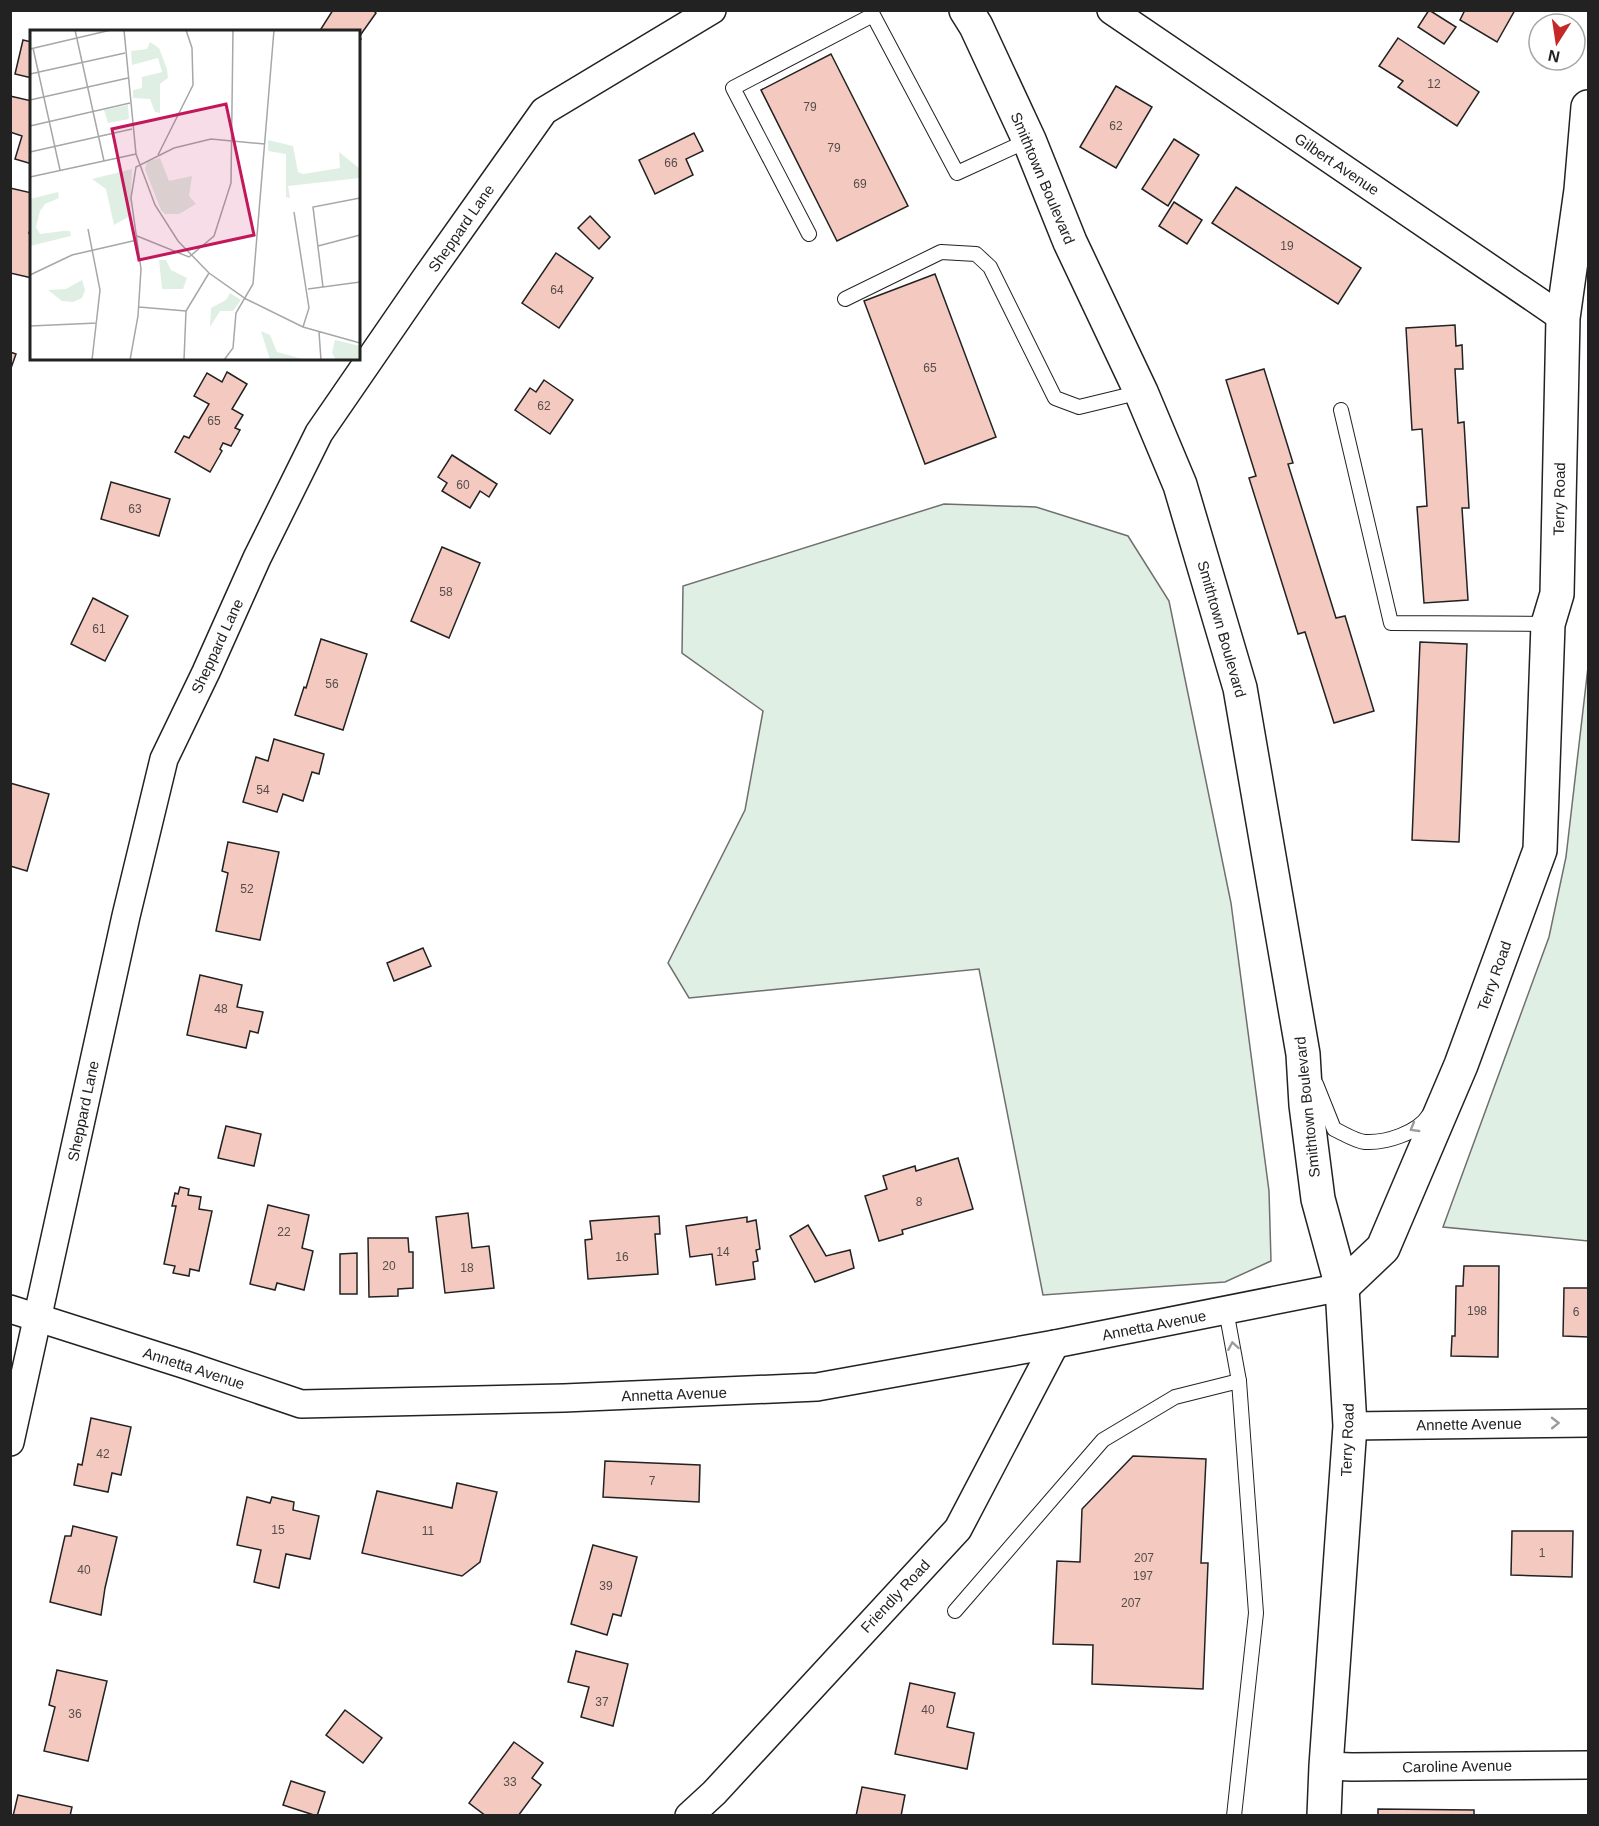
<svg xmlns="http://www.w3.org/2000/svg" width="1599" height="1826" viewBox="0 0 1599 1826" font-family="Arial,sans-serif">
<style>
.green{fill:#e0efe3;stroke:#6f6f6f;stroke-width:1.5}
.building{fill:#f3c9c0;stroke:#222;stroke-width:1.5}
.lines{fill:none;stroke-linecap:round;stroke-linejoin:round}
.service-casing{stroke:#222;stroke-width:16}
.minor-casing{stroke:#222;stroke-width:30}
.tertiary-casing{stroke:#222;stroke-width:36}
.primary-casing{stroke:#222;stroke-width:36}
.service{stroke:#fff;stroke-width:14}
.minor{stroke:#fff;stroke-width:27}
.tertiary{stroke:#fff;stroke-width:33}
.primary{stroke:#fff;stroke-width:33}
.oneway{stroke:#9c9c9c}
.labels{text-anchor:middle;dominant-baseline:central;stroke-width:4.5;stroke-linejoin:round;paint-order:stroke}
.number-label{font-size:12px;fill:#564c4a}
.street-label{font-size:15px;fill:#222;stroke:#fff}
.inset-road{fill:none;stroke:#a7a7a7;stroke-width:1.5}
.view{fill:#c2185b;fill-opacity:0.15;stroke:#c2185b;stroke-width:3}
.inset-edge{fill:none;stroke:#222;stroke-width:3}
</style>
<rect width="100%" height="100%" fill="#fff"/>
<g class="green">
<path d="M 944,504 L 1036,507 L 1128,536 L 1169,601 L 1231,903 L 1269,1191 L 1271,1261 L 1225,1282 L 1043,1295 L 979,969 L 689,998 L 668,963 L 745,810 L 763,711 L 682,653 L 683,586 Z"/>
<path d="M 1588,667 L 1588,1241 L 1443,1227 L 1549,937 L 1566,857 Z"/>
</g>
<g class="building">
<path d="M 333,10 L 373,10 L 376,13 L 359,37 L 361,39 L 358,43 L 358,32 L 319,32 Z"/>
<path d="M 1429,10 L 1456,27 L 1444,44 L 1418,27 Z"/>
<path d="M 1465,10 L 1515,10 L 1497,42 L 1460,20 Z"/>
<path d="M 1398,38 L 1479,92 L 1457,126 L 1398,87 L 1403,81 L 1379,66 Z"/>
<path d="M 23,40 L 32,42 L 32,78 L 15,74 Z"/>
<path d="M 831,54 L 908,206 L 837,241 L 761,90 Z"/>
<path d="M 1116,86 L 1152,107 L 1116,168 L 1080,147 Z"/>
<path d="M 10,96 L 32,101 L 32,164 L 15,159 L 22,136 L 10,132 Z"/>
<path d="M 694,133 L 703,151 L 686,159 L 693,175 L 655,194 L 639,160 Z"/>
<path d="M 1174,139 L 1199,155 L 1168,206 L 1142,189 Z"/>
<path d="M 1236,187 L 1361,268 L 1338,304 L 1212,223 Z"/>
<path d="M 10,188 L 32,193 L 32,224 L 29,233 L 32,233 L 32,278 L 10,273 Z"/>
<path d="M 1174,202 L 1202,220 L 1187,244 L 1159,226 Z"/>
<path d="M 590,216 L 610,237 L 599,249 L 578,228 Z"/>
<path d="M 556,253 L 593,278 L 559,328 L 522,303 Z"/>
<path d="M 935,274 L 996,437 L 925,464 L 864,301 Z"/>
<path d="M 1455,325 L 1456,346 L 1462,345 L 1463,369 L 1455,369 L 1458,423 L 1464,422 L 1469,508 L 1462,508 L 1468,600 L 1424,603 L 1417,507 L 1427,506 L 1422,429 L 1412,430 L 1406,328 Z"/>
<path d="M 10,352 L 16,354 L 10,371 Z"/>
<path d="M 1264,369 L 1293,463 L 1288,464 L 1336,618 L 1345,616 L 1374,711 L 1334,723 L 1305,632 L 1298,634 L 1249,478 L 1256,476 L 1226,380 Z"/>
<path d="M 227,372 L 247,384 L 232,409 L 243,415 L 235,428 L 240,430 L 231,446 L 223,443 L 220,449 L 222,451 L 210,472 L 175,452 L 184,436 L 189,438 L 209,404 L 194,396 L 207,373 L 222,382 Z"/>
<path d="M 544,380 L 573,400 L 550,434 L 515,410 L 530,388 L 536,392 Z"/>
<path d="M 452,455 L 497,484 L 489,497 L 480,491 L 470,508 L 442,491 L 447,483 L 438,477 Z"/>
<path d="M 111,482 L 170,499 L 159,536 L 101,519 Z"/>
<path d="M 442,547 L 480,563 L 449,638 L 411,621 Z"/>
<path d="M 93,598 L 128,616 L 105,661 L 71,644 Z"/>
<path d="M 321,639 L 367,654 L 343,730 L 295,715 L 304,687 L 306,688 Z"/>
<path d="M 1420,642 L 1467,644 L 1459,842 L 1412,840 Z"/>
<path d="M 274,739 L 324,754 L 319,774 L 312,772 L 303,801 L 283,794 L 277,812 L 243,802 L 256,757 L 268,761 Z"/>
<path d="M 10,783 L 49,794 L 27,871 L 10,866 Z"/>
<path d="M 228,842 L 279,852 L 260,940 L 216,931 L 228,873 L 222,871 Z"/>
<path d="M 423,948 L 431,966 L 394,981 L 387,963 Z"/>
<path d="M 200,975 L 242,985 L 237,1007 L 263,1012 L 258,1033 L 250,1031 L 246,1048 L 187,1035 Z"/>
<path d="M 226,1126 L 261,1134 L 254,1166 L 218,1158 Z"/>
<path d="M 958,1158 L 973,1209 L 902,1230 L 903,1234 L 879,1241 L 865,1196 L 887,1189 L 883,1176 L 915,1166 L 916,1171 Z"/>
<path d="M 180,1187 L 189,1189 L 188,1195 L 201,1197 L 199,1209 L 212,1211 L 199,1271 L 190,1269 L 189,1276 L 173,1273 L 175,1266 L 164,1264 L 176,1206 L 172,1206 L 175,1193 L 178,1194 Z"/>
<path d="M 268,1205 L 309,1215 L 302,1248 L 313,1251 L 304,1290 L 277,1283 L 275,1290 L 250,1284 Z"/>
<path d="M 468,1213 L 472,1248 L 489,1246 L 494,1288 L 445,1293 L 436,1217 Z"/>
<path d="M 659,1216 L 660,1234 L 655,1234 L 658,1274 L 588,1279 L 585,1240 L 592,1239 L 590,1221 Z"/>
<path d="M 747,1217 L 747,1222 L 756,1220 L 760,1249 L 756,1250 L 758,1261 L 753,1262 L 755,1279 L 716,1285 L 712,1254 L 690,1257 L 686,1226 Z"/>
<path d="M 808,1225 L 826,1256 L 850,1250 L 854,1268 L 815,1282 L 790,1236 Z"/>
<path d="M 368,1238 L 408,1238 L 409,1252 L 413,1252 L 413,1288 L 398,1289 L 398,1296 L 369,1297 Z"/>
<path d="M 357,1253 L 357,1294 L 340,1294 L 340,1254 Z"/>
<path d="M 1464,1266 L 1499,1266 L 1498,1357 L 1451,1356 L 1452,1336 L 1455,1336 L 1456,1286 L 1463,1286 Z"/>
<path d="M 1564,1288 L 1588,1288 L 1588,1337 L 1563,1336 Z"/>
<path d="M 91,1418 L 131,1427 L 121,1475 L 112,1473 L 108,1492 L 74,1485 L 78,1464 L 82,1465 Z"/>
<path d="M 1133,1456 L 1206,1459 L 1201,1563 L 1208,1563 L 1203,1689 L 1092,1684 L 1093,1645 L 1053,1644 L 1057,1561 L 1080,1562 L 1082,1509 Z"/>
<path d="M 605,1461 L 700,1465 L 699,1502 L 603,1497 Z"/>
<path d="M 457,1483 L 497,1492 L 480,1562 L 462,1576 L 362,1553 L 377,1491 L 452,1508 Z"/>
<path d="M 247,1497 L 270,1503 L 272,1497 L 294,1502 L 293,1510 L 319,1516 L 310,1559 L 286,1554 L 279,1588 L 254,1582 L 261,1550 L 237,1545 Z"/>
<path d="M 73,1526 L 117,1537 L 105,1588 L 101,1615 L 50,1602 L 65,1536 L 71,1536 Z"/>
<path d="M 1512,1531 L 1573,1531 L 1572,1577 L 1511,1575 Z"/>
<path d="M 593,1545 L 637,1557 L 621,1616 L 613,1614 L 607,1635 L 571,1624 Z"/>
<path d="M 576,1651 L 628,1664 L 613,1726 L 581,1717 L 589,1687 L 568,1682 Z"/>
<path d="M 57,1670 L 107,1681 L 88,1761 L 44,1751 L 55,1707 L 49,1705 Z"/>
<path d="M 910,1683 L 955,1693 L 947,1727 L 974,1733 L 967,1769 L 895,1754 Z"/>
<path d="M 345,1710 L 382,1738 L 363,1763 L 326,1735 Z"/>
<path d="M 514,1742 L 543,1763 L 532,1778 L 541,1785 L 518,1816 L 486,1816 L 469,1803 Z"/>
<path d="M 291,1781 L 325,1792 L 317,1816 L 283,1805 Z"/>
<path d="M 862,1787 L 905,1795 L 901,1816 L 856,1816 Z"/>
<path d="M 18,1795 L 72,1807 L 70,1816 L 13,1816 Z"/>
<path d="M 1378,1809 L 1474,1810 L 1474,1816 L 1378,1816 Z"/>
</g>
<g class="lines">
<defs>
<g id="service">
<path d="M 809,234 L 733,88 L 873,15 L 957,173 L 1029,140"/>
<path d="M 845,299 L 941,252 L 976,254 L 990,267 L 1055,398 L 1079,407 L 1141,392"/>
<path d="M 1341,410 L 1391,623 L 1548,624"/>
<path d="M 1316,1084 L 1334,1129 C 1343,1133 1355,1141 1365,1142 C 1386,1143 1418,1133 1429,1115"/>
<path d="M 1226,1310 L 1239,1381"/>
<path d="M 955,1611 L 1103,1440 L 1175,1397 L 1239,1381 L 1256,1613 L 1234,1816"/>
</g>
<g id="minor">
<path d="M 1111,10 L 1563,318"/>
<path d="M 10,1309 L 186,1365 L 301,1404 L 564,1398 L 817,1387 L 1055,1344 L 1342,1287"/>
<path d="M 1350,1426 L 1588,1423"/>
<path d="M 10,1442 L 126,916 L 164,759 L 206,672 L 257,558 L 319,433 L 425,279 L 544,111 L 712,10"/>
<path d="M 1326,1766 L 1352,1767 L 1588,1765"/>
<path d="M 689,1816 L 714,1793 L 958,1529 L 1055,1344"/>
</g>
<path id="tertiary" d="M 1342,1287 L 1383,1248 L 1461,1065 L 1540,850 L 1548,624 L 1557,594 L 1563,318 L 1581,190 L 1588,107"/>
<path id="primary" d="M 966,10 L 976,26 L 1029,140 L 1070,242 L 1141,392 L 1180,485 L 1240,688 L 1303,1054 L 1306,1105 L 1318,1199 L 1342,1287 L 1350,1426 L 1326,1766 L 1324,1816"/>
</defs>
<use href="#service" class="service-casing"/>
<use href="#minor" class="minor-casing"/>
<use href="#tertiary" class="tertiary-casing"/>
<use href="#primary" class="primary-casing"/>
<use href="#service" class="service"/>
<use href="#minor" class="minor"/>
<use href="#tertiary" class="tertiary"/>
<use href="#primary" class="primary"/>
</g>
<defs><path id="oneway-chevron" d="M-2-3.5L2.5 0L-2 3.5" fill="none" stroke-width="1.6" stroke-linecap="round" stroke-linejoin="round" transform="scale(1.5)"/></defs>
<g class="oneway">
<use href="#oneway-chevron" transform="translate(1414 1128) rotate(150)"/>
<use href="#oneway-chevron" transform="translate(1233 1346) rotate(-100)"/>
<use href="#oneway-chevron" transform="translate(1555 1423) rotate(-1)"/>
</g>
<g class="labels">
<g class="number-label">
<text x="1434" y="84">12</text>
<text x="810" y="107">79</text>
<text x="1116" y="126">62</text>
<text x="834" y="148">79</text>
<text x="671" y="163">66</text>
<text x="860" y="184">69</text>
<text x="1287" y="246">19</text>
<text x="557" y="290">64</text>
<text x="930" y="368">65</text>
<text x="544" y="406">62</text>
<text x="214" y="421">65</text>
<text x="463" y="485">60</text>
<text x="135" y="509">63</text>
<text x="446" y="592">58</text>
<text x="99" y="629">61</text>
<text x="332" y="684">56</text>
<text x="263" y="790">54</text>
<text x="247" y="889">52</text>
<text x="221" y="1009">48</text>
<text x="919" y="1202">8</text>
<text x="284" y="1232">22</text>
<text x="723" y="1252">14</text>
<text x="622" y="1257">16</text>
<text x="389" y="1266">20</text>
<text x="467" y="1268">18</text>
<text x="1477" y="1311">198</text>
<text x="1576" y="1312">6</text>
<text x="103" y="1454">42</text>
<text x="652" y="1481">7</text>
<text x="278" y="1530">15</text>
<text x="428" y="1531">11</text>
<text x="1542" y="1553">1</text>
<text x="1144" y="1558">207</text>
<text x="84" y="1570">40</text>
<text x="1143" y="1576">197</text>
<text x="606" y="1586">39</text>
<text x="1131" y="1603">207</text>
<text x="602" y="1702">37</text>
<text x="928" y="1710">40</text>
<text x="75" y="1714">36</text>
<text x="510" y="1782">33</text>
</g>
<g class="street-label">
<text transform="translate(1337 164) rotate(34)">Gilbert Avenue</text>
<text transform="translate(1043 178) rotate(67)">Smithtown Boulevard</text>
<text transform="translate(461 228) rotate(-55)">Sheppard Lane</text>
<text transform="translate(1559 499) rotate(-89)">Terry Road</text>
<text transform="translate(1222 629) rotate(74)">Smithtown Boulevard</text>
<text transform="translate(217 646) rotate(-65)">Sheppard Lane</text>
<text transform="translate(1494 976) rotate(-70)">Terry Road</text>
<text transform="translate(1307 1107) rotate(-96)">Smithtown Boulevard</text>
<text transform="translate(83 1111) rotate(-78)">Sheppard Lane</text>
<text transform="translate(1154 1325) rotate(-11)">Annetta Avenue</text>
<text transform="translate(194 1368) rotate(18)">Annetta Avenue</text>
<text transform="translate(674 1394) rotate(-2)">Annetta Avenue</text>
<text transform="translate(1469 1424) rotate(-1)">Annette Avenue</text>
<text transform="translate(1347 1440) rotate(-88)">Terry Road</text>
<text transform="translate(895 1596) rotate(-47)">Friendly Road</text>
<text transform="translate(1457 1766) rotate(-1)">Caroline Avenue</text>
</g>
</g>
<g transform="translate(30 30)">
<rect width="330" height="330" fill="#fff"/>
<path d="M 120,12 L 129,18 L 137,39 L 138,48 L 130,54 L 130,83 L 125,82 L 120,69 L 103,68 L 103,60 L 112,58 L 112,47 L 132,42 L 128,28 L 102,35 L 101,21 L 117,19 ZM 98,75 L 99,89 L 78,93 L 74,80 ZM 238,110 L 263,116 L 268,142 L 273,144 L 310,138 L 309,122 L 330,139 L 330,148 L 258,156 L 260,168 L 256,167 L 256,124 L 238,121 ZM 130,128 L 139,151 L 162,146 L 159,166 L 166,174 L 149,184 L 135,184 L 131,180 L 115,139 L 117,132 ZM 102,139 L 100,186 L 84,195 L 76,159 L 62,149 ZM 28,162 L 29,168 L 15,174 L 10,181 L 6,197 L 10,204 L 33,201 L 40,201 L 41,206 L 0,216 L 0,169 ZM 129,230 L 136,230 L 141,240 L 157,248 L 153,259 L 132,259 ZM 52,250 L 55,260 L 52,268 L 43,272 L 32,271 L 18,260 L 36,259 ZM 200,263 L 211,270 L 203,281 L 190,281 L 180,297 L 181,278 L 196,270 ZM 231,301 L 240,305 L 247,322 L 276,330 L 240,330 ZM 305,310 L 330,316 L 330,330 L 306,330 L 302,323 Z" fill="#e0efe3"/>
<path class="inset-road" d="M 45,0 L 74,131M 94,0 L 106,124 L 125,175 L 148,211 L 179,243 L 216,269 L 273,297 L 330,313M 3,18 L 30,140M 0,19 L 81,0M 0,44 L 95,23M 0,70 L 98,48M 0,96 L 100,73M 0,122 L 102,99M 128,125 L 163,55 L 162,18 L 156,0M 0,147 L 106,124M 264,182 L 279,278 L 273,297M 58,199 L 70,260 L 62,330M 107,206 L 159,227 L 184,206 L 201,153 L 203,0M 288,216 L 330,205M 0,245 L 42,225 L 107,210M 293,257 L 283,177 L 330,168M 278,259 L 330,252M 109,277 L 156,281M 0,296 L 67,293M 289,302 L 291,330M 100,330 L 108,286 L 111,239 L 101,168 L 106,137 L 144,118 L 181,109 L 235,114M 154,330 L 156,281 L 179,243M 194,330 L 203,318 L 206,283 L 223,254 L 244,0"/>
<path class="view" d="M 196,74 L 224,205 L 109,230 L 82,99 Z"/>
<rect width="330" height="330" class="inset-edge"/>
</g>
<rect width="1599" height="1826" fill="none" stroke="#222222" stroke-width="24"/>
<g transform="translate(1557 42) rotate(192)"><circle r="28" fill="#ffffff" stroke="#a7a7a7" stroke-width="1.5"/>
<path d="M0-4.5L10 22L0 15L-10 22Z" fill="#c62828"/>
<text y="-9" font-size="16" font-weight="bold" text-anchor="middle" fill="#222222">N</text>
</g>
</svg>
